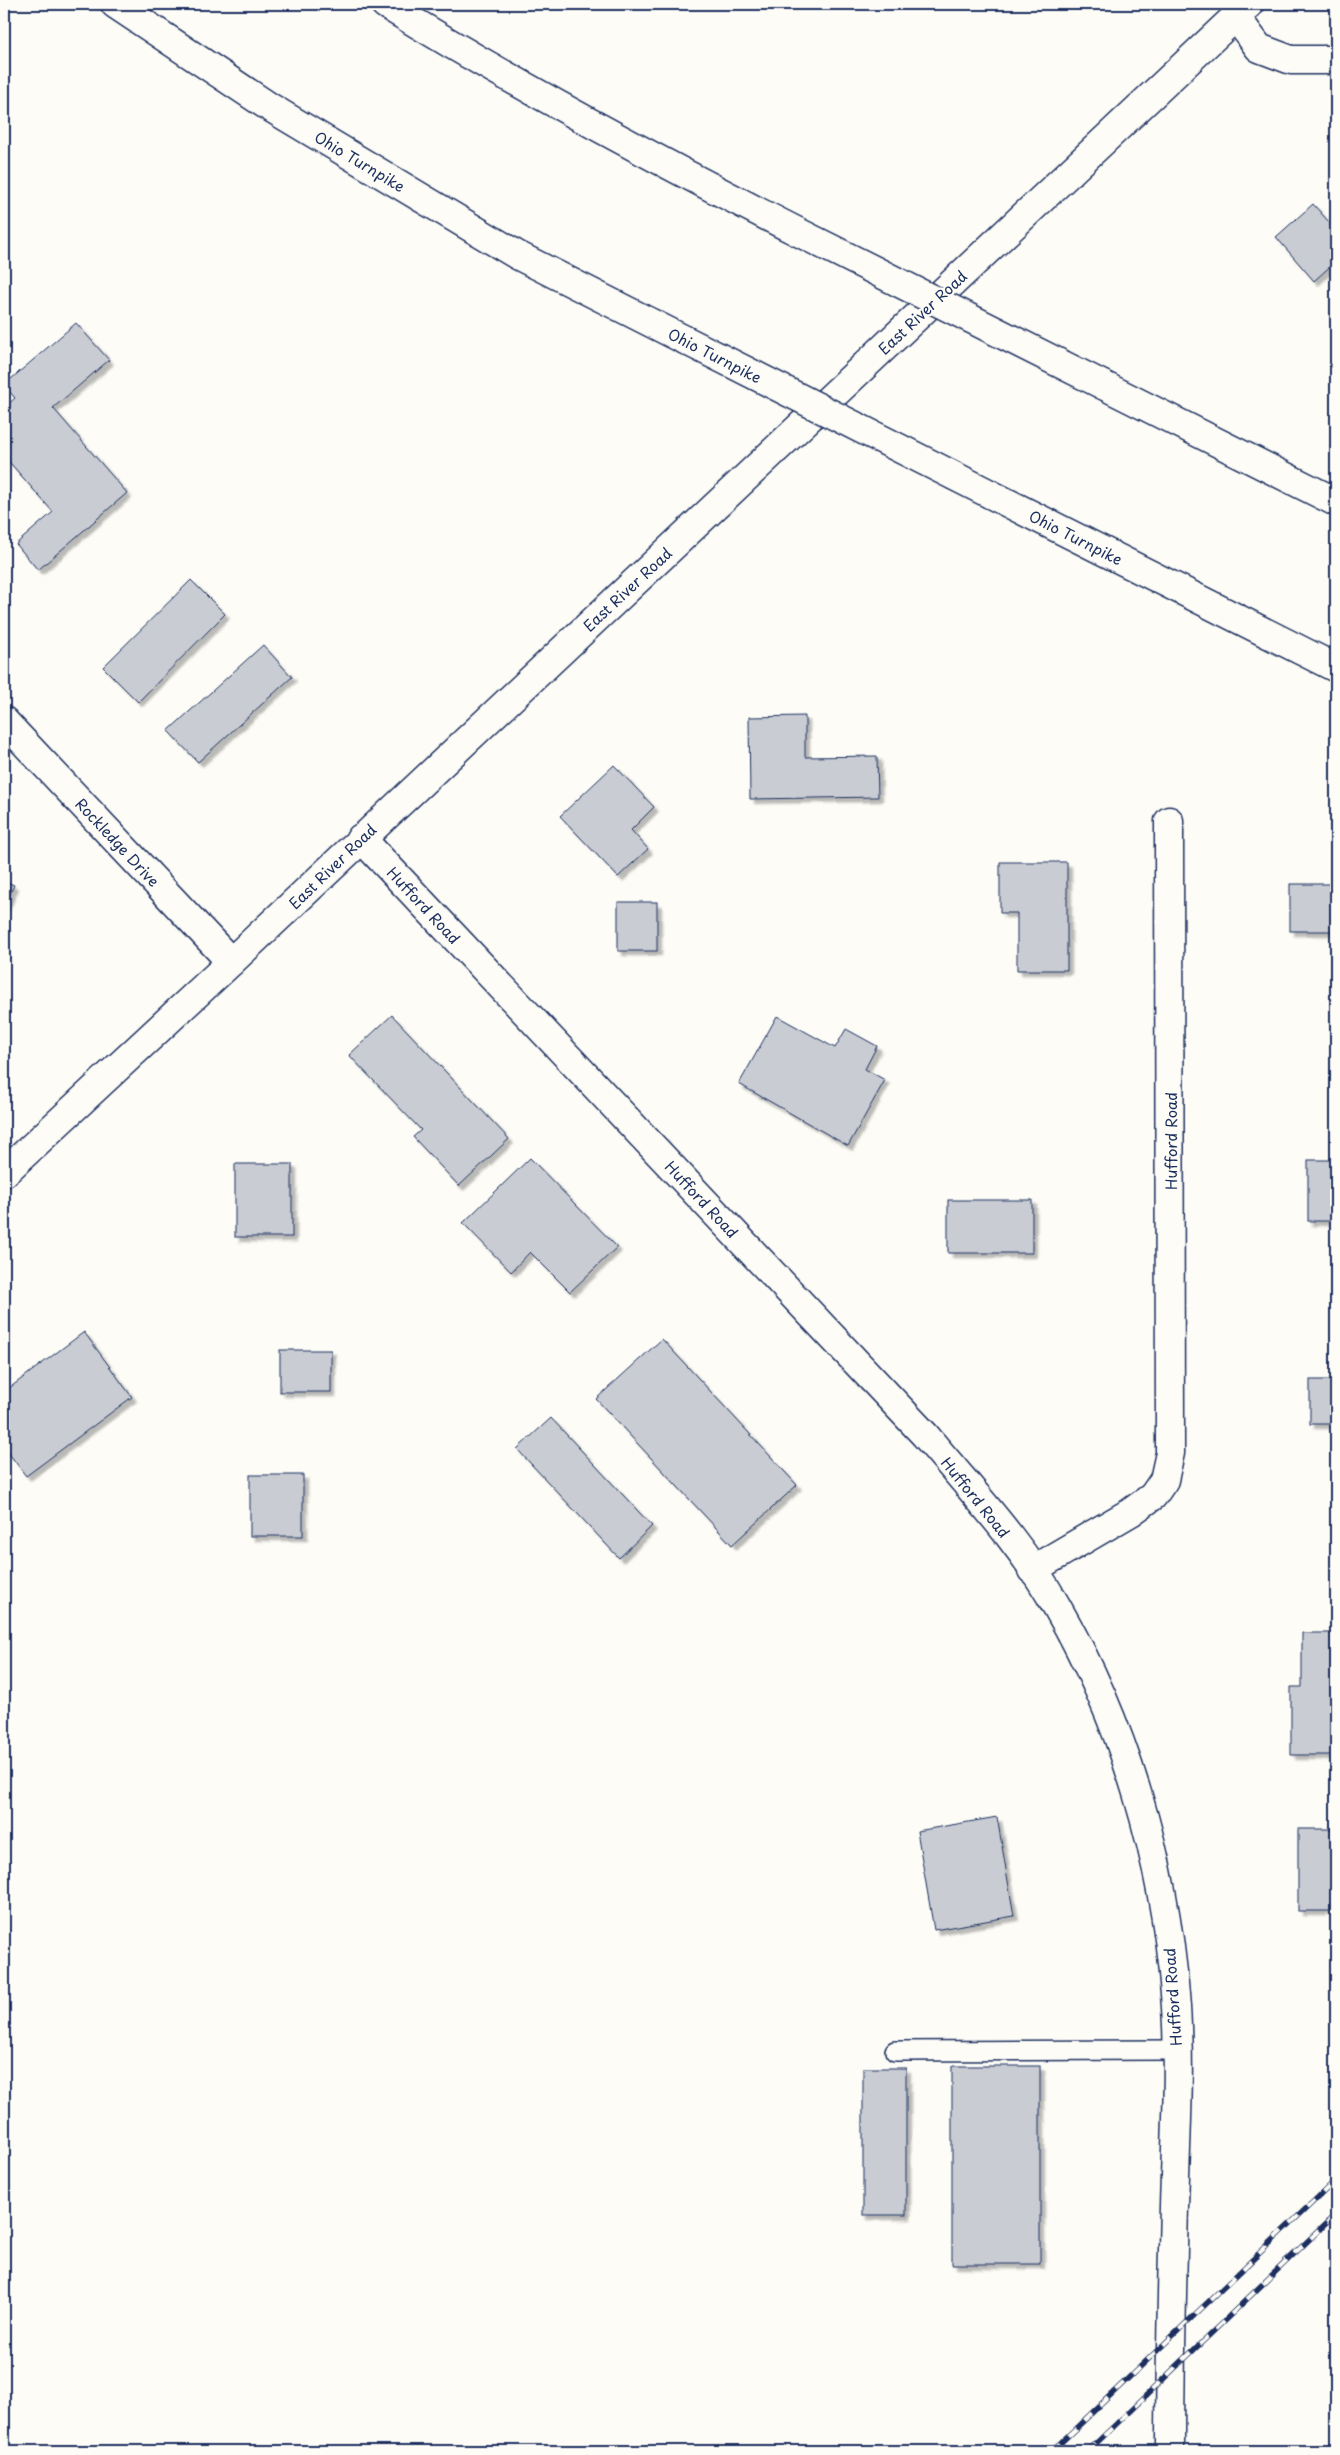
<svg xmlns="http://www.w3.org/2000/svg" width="1340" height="2455" viewBox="0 0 1340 2455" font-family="'Playpen Sans',sans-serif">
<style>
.building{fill:#c9ccd3;stroke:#1b2f5e;filter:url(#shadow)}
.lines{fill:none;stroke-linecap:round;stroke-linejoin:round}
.service-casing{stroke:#1b2f5e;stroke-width:22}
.minor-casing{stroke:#1b2f5e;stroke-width:31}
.secondary-casing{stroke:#1b2f5e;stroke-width:31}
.motorway-casing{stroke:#1b2f5e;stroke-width:31}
.service{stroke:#fdfcf7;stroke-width:19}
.minor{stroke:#fdfcf7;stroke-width:28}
.secondary{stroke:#fdfcf7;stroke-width:28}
.motorway{stroke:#fdfcf7;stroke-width:28}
.rail-casing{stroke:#1b2f5e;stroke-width:5.5}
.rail{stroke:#fdfcf7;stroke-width:4;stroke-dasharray:11;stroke-linecap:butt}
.motorway-bridge-casing{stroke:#1b2f5e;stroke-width:31;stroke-linecap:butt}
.motorway-bridge{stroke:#fdfcf7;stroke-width:28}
.labels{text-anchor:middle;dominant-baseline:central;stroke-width:4.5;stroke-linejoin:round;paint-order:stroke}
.street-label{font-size:15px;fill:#1b2f5e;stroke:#fdfcf7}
</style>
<defs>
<filter id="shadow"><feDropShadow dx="4.5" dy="4.5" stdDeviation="1" flood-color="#0004"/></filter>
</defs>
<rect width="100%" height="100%" fill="#fdfcf7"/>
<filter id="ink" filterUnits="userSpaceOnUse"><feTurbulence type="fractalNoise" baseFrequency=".02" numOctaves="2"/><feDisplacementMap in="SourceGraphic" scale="10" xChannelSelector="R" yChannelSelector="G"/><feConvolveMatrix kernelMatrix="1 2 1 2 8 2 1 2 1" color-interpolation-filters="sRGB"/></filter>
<g filter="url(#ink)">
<g class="building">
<path d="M 1313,204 L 1336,230 L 1336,261 L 1314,281 L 1276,237 Z"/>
<path d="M 76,323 L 109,360 L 53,408 L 127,493 L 38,570 L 16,544 L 53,512 L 4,456 L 4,408 L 15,398 L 4,385 Z"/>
<path d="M 191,580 L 225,614 L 138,702 L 103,667 Z"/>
<path d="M 263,645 L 292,677 L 198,762 L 168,731 Z"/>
<path d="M 805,716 L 805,757 L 877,756 L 878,797 L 750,799 L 749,717 Z"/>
<path d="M 614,765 L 654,807 L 631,830 L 648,849 L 618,877 L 560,816 Z"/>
<path d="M 1000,862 L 1067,862 L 1067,970 L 1017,970 L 1017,913 L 1000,913 Z"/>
<path d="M 4,881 L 14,885 L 4,908 Z"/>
<rect x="1290" y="884" width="46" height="47"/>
<rect x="618" y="902" width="39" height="49"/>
<path d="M 392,1015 L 509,1139 L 459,1186 L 413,1137 L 421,1130 L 349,1055 Z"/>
<path d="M 777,1016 L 835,1048 L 846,1029 L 877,1046 L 865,1069 L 885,1080 L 848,1146 L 739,1084 Z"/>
<path d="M 530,1158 L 617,1247 L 570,1292 L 530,1252 L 511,1272 L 463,1223 Z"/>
<rect x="1308" y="1160" width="28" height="61"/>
<rect x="235" y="1164" width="57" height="73"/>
<rect x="948" y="1200" width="84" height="53"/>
<path d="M 84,1332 L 132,1397 L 26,1476 L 4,1447 L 4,1392 Z"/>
<path d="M 662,1339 L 797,1485 L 732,1545 L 596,1399 Z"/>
<rect x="280" y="1350" width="51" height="42"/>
<rect x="1310" y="1380" width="26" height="44"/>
<path d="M 551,1418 L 652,1526 L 619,1558 L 517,1449 Z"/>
<rect x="250" y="1475" width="53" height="61"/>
<path d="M 1302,1633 L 1336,1633 L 1336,1755 L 1291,1755 L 1291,1687 L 1302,1687 Z"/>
<path d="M 997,1817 L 1014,1916 L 934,1930 L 917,1831 Z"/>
<rect x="1298" y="1829" width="38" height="82"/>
<rect x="952" y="2066" width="88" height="198"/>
<rect x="863" y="2068" width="43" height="147"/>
</g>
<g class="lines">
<defs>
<path id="service" d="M 895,2051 L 1176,2050"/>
<g id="minor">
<path d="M 1236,17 L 1259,48 L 1291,60 L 1336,60"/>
<path d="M 4,721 L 231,962"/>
<path d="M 361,838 L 925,1435 C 971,1490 1022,1544 1057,1607 C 1125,1725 1164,1859 1175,1994 C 1181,2064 1176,2136 1174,2206 C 1172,2288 1170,2370 1170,2451"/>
<path d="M 1032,1570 L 1131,1512 L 1153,1496 L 1164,1480 L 1170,1453 L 1169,821"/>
</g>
<path id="secondary" d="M 4,1173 L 231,962 L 1249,4"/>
<g id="motorway">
<path d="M 115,4 L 268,106 L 517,255 L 683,339"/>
<path d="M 385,4 C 519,87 658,161 798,232"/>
<path d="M 1103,385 L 1336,502"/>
<path d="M 990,494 L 1336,668"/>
</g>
</defs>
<use href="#service" class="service-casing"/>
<use href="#minor" class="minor-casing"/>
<use href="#secondary" class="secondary-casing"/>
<use href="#motorway" class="motorway-casing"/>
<use href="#service" class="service"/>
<use href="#minor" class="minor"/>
<use href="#secondary" class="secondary"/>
<use href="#motorway" class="motorway"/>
<defs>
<g id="rail">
<path d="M 1052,2451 L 1336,2180"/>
<path d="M 1088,2451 L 1336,2214"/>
</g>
</defs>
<use href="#rail" class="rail-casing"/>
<use href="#rail" class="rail"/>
<defs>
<g id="motorway-bridge">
<path d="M 798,232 L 1103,385"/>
<path d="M 683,339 L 990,494"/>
</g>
</defs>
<use href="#motorway-bridge" class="motorway-bridge-casing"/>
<use href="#motorway-bridge" class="motorway-bridge"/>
</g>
</g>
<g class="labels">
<g class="street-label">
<text transform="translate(360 161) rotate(31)">Ohio Turnpike</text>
<text transform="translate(922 312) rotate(-43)">East River Road</text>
<text transform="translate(715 355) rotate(27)">Ohio Turnpike</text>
<text transform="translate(1076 537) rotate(27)">Ohio Turnpike</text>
<text transform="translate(627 589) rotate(-43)">East River Road</text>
<text transform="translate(118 842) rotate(47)">Rockledge Drive</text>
<text transform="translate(332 866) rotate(-44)">East River Road</text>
<text transform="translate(424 905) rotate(47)">Hufford Road</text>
<text transform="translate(1170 1141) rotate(-90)">Hufford Road</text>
<text transform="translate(702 1199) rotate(47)">Hufford Road</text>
<text transform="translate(976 1497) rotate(51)">Hufford Road</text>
<text transform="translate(1172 1997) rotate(-94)">Hufford Road</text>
</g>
</g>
<rect width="1340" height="2455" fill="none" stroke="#fdfcf7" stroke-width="20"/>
<rect x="10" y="10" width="1320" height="2435" fill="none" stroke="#1b2f5e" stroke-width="2" filter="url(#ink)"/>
</svg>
